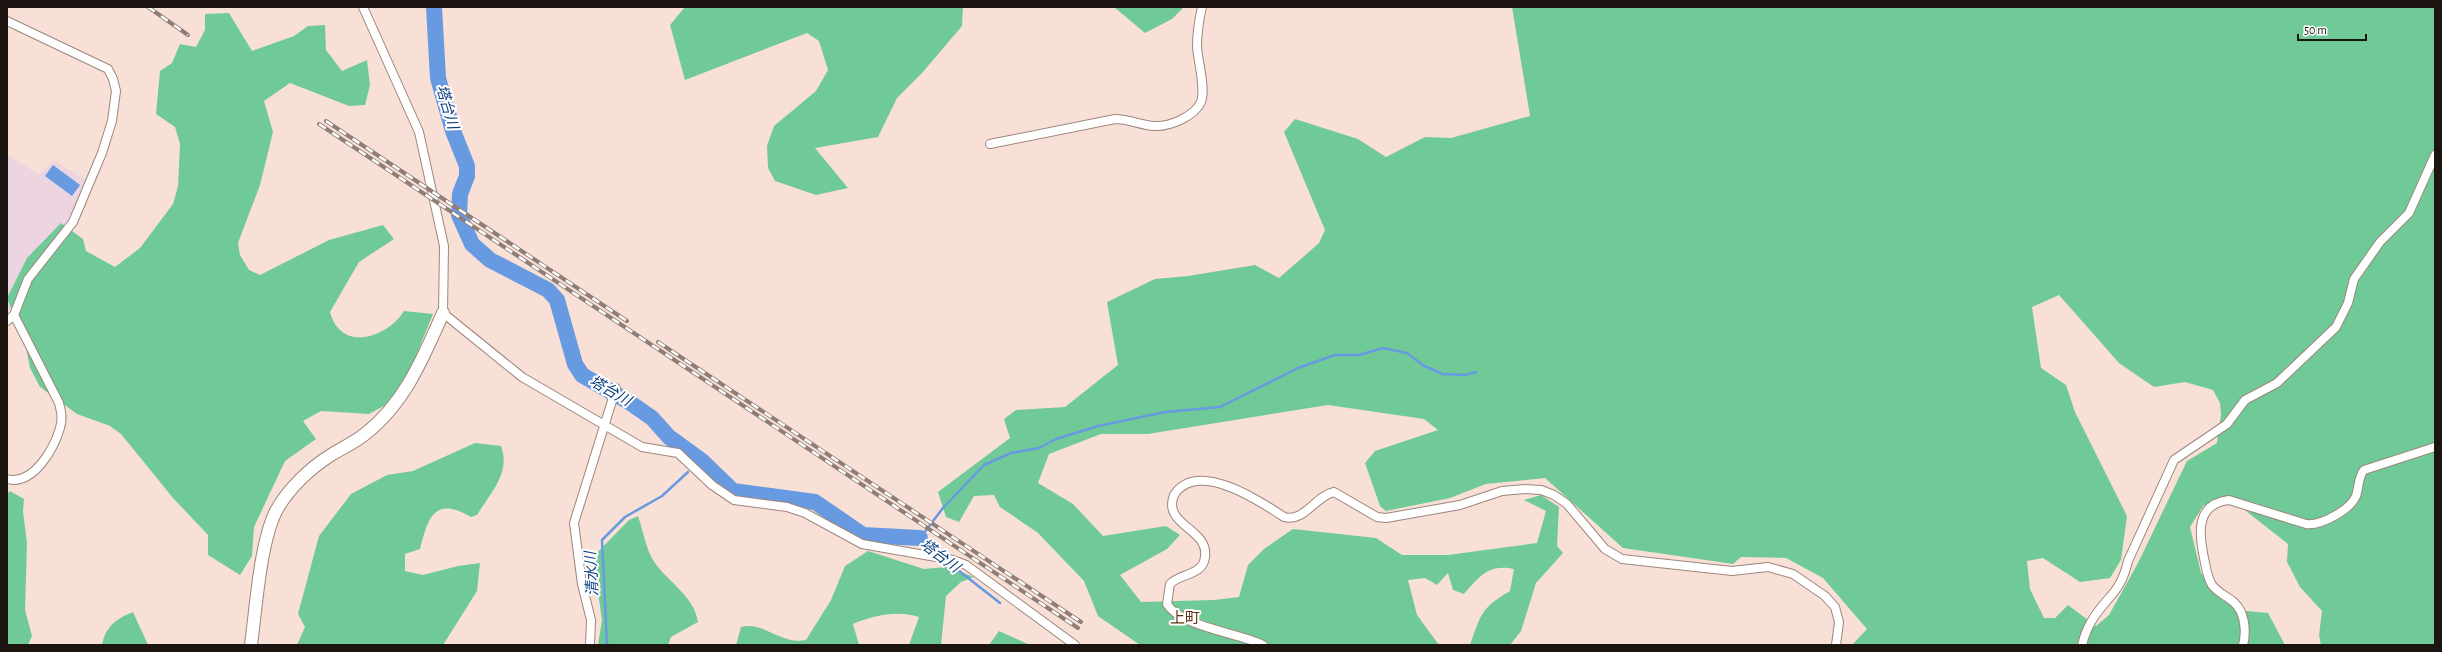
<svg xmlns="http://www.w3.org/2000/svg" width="2442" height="652" viewBox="0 0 2442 652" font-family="'Alegreya Sans','Noto Sans JP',sans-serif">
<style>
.education{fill:#ecd5e0}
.green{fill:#70ca97;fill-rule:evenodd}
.water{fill:#679ae0}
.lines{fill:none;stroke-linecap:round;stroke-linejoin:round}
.stream{stroke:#679ae0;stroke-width:2.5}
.river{stroke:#679ae0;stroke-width:16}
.street-casing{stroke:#9d867d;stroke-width:10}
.secondary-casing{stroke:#9d867d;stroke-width:14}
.street{stroke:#fff;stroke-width:8}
.secondary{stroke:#fff;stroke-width:12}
.rail-casing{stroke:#8f7e77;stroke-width:4}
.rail{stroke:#fff;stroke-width:2.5;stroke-dasharray:8;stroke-linecap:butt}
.labels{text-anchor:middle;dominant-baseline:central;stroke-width:4;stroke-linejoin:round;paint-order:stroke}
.water-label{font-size:15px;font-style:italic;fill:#0f4281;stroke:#fff}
.neighbourhood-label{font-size:15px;fill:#5f3011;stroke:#fff}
</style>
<rect width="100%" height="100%" fill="#f9e0d6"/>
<path class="education" d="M 7,154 L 39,175 L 54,160 L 87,181 L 73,215 L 15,305 L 7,312 Z"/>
<g class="green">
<path d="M 685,7 L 963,7 L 962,26 L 922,73 L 897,98 L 878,137 L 815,148 L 848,188 L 816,195 L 775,181 L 768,168 L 767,146 L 774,126 L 816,91 L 828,70 L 819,41 L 807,33 L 685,80 L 670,25 Z"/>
<path d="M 1114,7 L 1184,7 L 1172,19 L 1145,33 Z"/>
<path d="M 1512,7 L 2435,7 L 2435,645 L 2321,645 L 2319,635 L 2322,611 L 2300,587 L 2287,562 L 2288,544 L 2227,496 L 2203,506 L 2190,527 L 2201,573 L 2236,610 L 2268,613 L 2285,645 L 1852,645 L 1867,629 L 1823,578 L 1786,558 L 1741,557 L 1733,564 L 1623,548 L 1545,478 L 1486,484 L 1450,498 L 1386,511 L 1380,506 L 1365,463 L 1375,451 L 1438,430 L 1424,419 L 1328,405 L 1148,434 L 1101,434 L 1049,454 L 1038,483 L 1073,504 L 1103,536 L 1166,526 L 1180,535 L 1167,549 L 1120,575 L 1141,602 L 1214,600 L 1239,597 L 1248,565 L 1264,549 L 1293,529 L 1376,538 L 1402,555 L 1448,555 L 1537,543 L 1546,511 L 1524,500 L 1541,495 L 1559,507 L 1557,546 L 1563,553 L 1536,583 L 1521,631 L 1510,645 L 1470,645 C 1481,614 1481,608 1510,591 L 1514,569 C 1488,564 1480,576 1464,594 L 1453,590 L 1448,573 L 1437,585 L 1425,578 L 1408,580 L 1417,615 L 1439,645 L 1140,645 L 1098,616 L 1084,581 L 1038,533 L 1000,507 L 994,495 L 974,496 L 959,522 L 946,517 L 938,492 L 1010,438 L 1004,419 L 1016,410 L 1065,407 L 1118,365 L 1107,302 L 1155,279 L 1188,276 L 1255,265 L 1279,278 L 1319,243 L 1325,230 L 1284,132 L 1295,119 L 1358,139 L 1386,157 L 1425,137 L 1451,138 L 1530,116 ZM 2059,295 L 2119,363 L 2154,387 L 2185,382 L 2213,390 L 2220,403 L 2221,414 L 2217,443 L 2187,461 L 2138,563 L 2109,615 L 2096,626 L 2068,605 L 2055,618 L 2044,618 L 2030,589 L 2027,561 L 2043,558 L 2080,582 L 2110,578 L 2121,560 L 2127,516 L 2075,412 L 2066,385 L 2041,368 L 2032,307 Z"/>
<path d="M 229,13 L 252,51 L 294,36 L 308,26 L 325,25 L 326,50 L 342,71 L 367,60 L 370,85 L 365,105 L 349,106 L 290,83 L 264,101 L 273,132 L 260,185 L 238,243 L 240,255 L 249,270 L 260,275 L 329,240 L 383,225 L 394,239 L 359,262 L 330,312 C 341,353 387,338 404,311 L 433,314 L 409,373 L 393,401 L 369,414 L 321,411 L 303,421 L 316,439 L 285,461 L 254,527 L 252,556 L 240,575 L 208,555 L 208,535 L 173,498 L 121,434 L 110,426 L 77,414 L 40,387 L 30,368 L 26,347 L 7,298 L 27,258 L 61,223 L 83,239 L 86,251 L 115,267 L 140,248 L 173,204 L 178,186 L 180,144 L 175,127 L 156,114 L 160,71 L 172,63 L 180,44 L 196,47 L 205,30 L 205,14 Z"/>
<path d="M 475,443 L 501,446 C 511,473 491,492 477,515 L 471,517 C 435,496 428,517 420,549 L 405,554 L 405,571 L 423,575 L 458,566 L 480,563 L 477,591 L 443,645 L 297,645 L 305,627 L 298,614 L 319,536 L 351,494 L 387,475 L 413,471 Z"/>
<path d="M 10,491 L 24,499 L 23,511 L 27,543 L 25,610 L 32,636 L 28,645 L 7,645 L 7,494 Z"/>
<path d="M 638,516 C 643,530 646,551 655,563 C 669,583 694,596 698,622 L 671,637 L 668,645 L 598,645 L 602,620 L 593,557 L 629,520 Z"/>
<path d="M 868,551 L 924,569 L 946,567 L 974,577 L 961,582 L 946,596 L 941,645 L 909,645 L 919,617 C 898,610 873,615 853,624 L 859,645 L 736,645 L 741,627 C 764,621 780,645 806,640 L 831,600 L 845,566 Z"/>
<path d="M 133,612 L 148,645 L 102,645 C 105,627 117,618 133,612 Z"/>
<path d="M 999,631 L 1030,645 L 989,645 Z"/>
</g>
<path class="water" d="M 53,165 L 80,185 L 72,196 L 45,176 Z"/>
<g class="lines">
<g class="stream">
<path d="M 698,464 L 702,461"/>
<path d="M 941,556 L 920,538 L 943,508 L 984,465 L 1011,453 L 1039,448 L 1056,439 L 1098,426 L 1165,412 L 1220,407 L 1298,368 L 1335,355 L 1359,355 L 1383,348 L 1407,353 L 1424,366 L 1443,374 L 1465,375 L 1476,372"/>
<path d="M 949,563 L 1000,603"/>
<path d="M 607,645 L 602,540 L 625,517 L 662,496 L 688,472"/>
</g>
<path class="river" d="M 434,7 L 438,78 L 453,131 L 467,166 L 467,176 L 460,194 L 459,215 L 472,244 L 490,260 L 548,290 L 557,300 L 575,364 L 582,375 L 629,402 L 652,418 L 669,437 L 702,461 L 733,491 L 815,502 L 863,535 L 920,538"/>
<defs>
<g id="street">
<path d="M 363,7 L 419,132 L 444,246 L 443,313 L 522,377 L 642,447 L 678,453 L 712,485 L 734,500 L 787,507 L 805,513 L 862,544 L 953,560 L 966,565 L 1075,645"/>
<path d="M 7,21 L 108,69 L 113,79 L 116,91 L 112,121 L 102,153 L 73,222 L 28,279 L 14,315"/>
<path d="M 990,144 L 1115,119 C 1128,119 1141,125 1154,126 C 1169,127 1194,117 1201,102 C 1206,89 1198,61 1197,47 C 1197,33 1199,20 1202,7"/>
<path d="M 7,321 L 14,315 L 59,403 C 61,411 63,419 60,428 C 54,449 33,486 7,479"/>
<path d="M 590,645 L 591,620 L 582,584 L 574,523 L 616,388"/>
<path d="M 1263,645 C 1240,633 1181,627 1167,604 L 1170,584 C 1180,573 1203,576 1205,557 C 1209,528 1162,526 1174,495 C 1197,459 1260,501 1284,517 C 1304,523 1315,496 1334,492 L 1377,517 L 1386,518 L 1460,505 L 1502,491 L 1525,489 L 1541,490 L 1554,495 L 1567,504 L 1605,549 L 1622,559 L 1732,571 L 1768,567 L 1793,574 L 1825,596 L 1835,607 L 1839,622 L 1836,645"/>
<path d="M 2082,645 C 2084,637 2087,629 2091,622 C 2106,596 2120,595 2128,561 L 2174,460 L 2227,424 L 2245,400 L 2277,383 L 2336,327 L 2348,303 L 2354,279 L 2380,242 L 2409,213 L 2435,155"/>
<path d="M 2243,645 C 2246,635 2245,621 2241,612 C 2235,598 2220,596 2212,585 C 2207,577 2206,567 2204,558 C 2199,534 2195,504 2229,500 L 2306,524 C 2321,526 2350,510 2356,496 C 2359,488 2358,477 2364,470 L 2435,447"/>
</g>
<path id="secondary" d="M 251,645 C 256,608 260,543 276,511 C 288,489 310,468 331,455 C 342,448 354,443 365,434 C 405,403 423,358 443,313"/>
</defs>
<use href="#street" class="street-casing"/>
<use href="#secondary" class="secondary-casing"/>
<use href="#street" class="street"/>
<use href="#secondary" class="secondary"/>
<defs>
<g id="rail">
<path d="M 148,7 L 188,35"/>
<path d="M 326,121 L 627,321"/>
<path d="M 319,124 L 1078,628"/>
<path d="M 658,342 L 1081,622"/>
</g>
</defs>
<use href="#rail" class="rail-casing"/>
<use href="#rail" class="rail"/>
</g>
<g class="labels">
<g class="water-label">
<text transform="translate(447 107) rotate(74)">塔台川</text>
<text transform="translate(610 391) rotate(30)">塔台川</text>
<text transform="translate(940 556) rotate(37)">塔台川</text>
<text transform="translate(592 574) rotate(-93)">清水川</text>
</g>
<g class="neighbourhood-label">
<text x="1185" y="618">上町</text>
</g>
</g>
<rect width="2442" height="652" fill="none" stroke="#1c1410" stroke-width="16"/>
<path d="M2298 34v6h68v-6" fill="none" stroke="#1c1410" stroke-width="2"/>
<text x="2304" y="34" font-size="12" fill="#1c1410" stroke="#ffffff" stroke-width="3" paint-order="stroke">50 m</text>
</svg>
